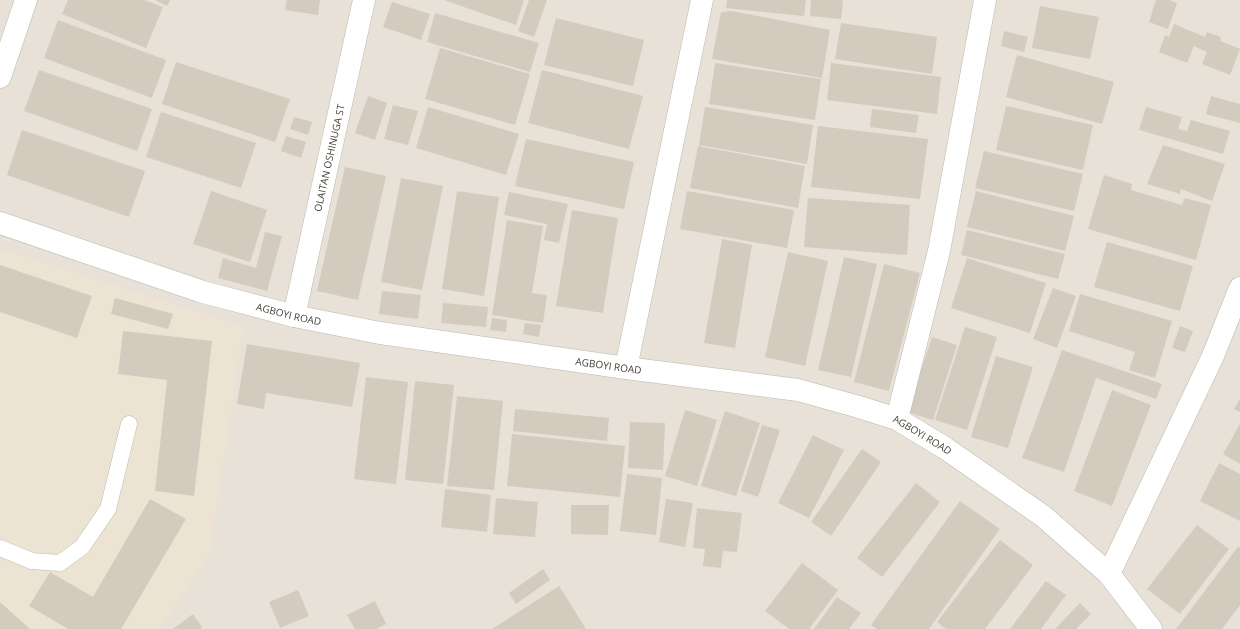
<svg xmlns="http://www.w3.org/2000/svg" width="1240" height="629" viewBox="0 0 1240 629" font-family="'Open Sans',sans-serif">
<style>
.residential{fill:#e7e1d7}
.education{fill:#ece3d3}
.building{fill:#d4cbbf}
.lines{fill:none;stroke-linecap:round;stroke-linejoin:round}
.lane-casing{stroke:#beb7ac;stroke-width:17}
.street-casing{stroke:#beb7ac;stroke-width:23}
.lane{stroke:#fff;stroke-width:16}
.street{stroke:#fff;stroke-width:22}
.labels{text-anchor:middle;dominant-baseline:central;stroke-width:3.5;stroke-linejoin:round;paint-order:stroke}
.street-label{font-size:10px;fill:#464038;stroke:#fff}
</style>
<rect width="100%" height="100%" fill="#f3f0e9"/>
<rect class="residential" x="0" y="0" width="1240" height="629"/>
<path class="education" d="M 0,249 L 243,326 L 210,553 L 159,629 L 0,629 Z"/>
<g class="building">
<path d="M 68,0 L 144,0 L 163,7 L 146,48 L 62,14 Z"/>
<path d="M 155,0 L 170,0 L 167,6 Z"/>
<path d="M 287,0 L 320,0 L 318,15 L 285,10 Z"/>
<path d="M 444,0 L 524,0 L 516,25 Z"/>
<path d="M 529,0 L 547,0 L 534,37 L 518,31 Z"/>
<path d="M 727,0 L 806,0 L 804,16 L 726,8 Z"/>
<path d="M 811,0 L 843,0 L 841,19 L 810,16 Z"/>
<path d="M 1156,0 L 1169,0 L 1177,3 L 1168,29 L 1149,22 Z"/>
<path d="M 392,2 L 430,14 L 421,40 L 383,27 Z"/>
<path d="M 1040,6 L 1099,17 L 1090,59 L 1032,48 Z"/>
<path d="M 732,11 L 830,30 L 822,78 L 712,59 L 721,12 Z"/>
<path d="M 435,13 L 539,43 L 530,72 L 427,42 Z"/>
<path d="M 556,18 L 644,40 L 633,86 L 544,65 Z"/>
<path d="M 58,20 L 166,60 L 152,98 L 44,58 Z"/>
<path d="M 841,23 L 937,37 L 932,74 L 835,59 Z"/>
<path d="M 1174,24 L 1205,37 L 1207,32 L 1221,37 L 1220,41 L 1240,49 L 1230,75 L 1202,64 L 1207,52 L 1194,46 L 1187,63 L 1159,52 L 1165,35 L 1169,37 Z"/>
<path d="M 1004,31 L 1028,37 L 1024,52 L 1001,46 Z"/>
<path d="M 440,48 L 530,74 L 515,125 L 425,99 Z"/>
<path d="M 1017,55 L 1114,82 L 1102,124 L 1006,97 Z"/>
<path d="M 176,62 L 290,99 L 275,142 L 162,104 Z"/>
<path d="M 715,63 L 821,79 L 815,120 L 709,104 Z"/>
<path d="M 831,63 L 941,77 L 937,114 L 827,100 Z"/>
<path d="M 39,70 L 152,109 L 137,151 L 24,111 Z"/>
<path d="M 542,70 L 643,96 L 629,149 L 528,123 Z"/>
<path d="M 368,96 L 387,103 L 375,140 L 355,133 Z"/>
<path d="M 1211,96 L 1240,104 L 1240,123 L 1206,114 Z"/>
<path d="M 393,105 L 418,111 L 408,145 L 384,139 Z"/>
<path d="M 1006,106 L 1093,125 L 1083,170 L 996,150 Z"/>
<path d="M 428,107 L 519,134 L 506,175 L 416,148 Z"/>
<path d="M 705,107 L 813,125 L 807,164 L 699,145 Z"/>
<path d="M 1146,107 L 1182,117 L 1178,129 L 1187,131 L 1191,120 L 1230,131 L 1223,154 L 1139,130 Z"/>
<path d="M 872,109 L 919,115 L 916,133 L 870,127 Z"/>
<path d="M 161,112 L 256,143 L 241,188 L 146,157 Z"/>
<path d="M 294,117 L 312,122 L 308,135 L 290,129 Z"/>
<path d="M 818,126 L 928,139 L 920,199 L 811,187 Z"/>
<path d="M 22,130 L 145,171 L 129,217 L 7,175 Z"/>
<path d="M 286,136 L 306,142 L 301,158 L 281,151 Z"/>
<path d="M 526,139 L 634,162 L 624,209 L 515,186 Z"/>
<path d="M 1163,145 L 1225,164 L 1212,201 L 1181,189 L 1180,194 L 1147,184 Z"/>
<path d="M 698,146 L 805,166 L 798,208 L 690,188 Z"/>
<path d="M 984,151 L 1083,174 L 1074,211 L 975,188 Z"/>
<path d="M 345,167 L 386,176 L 358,300 L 317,291 Z"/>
<path d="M 1104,175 L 1132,184 L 1131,190 L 1182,205 L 1185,198 L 1211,205 L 1196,260 L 1088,229 Z"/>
<path d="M 401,178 L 443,186 L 422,290 L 381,282 Z"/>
<path d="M 211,191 L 267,210 L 250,262 L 193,244 Z"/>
<path d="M 457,191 L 499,197 L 484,296 L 442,289 Z"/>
<path d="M 687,191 L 794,210 L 787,248 L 680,229 Z"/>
<path d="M 976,191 L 1074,216 L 1065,251 L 967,227 Z"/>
<path d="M 509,192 L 568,204 L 559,243 L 544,240 L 547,224 L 504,215 Z"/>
<path d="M 808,198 L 910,205 L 907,255 L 804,247 Z"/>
<path d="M 572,210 L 618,218 L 603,313 L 556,306 Z"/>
<path d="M 507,220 L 543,226 L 532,293 L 547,295 L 543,323 L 492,315 Z"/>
<path d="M 967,230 L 1065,254 L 1058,279 L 961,255 Z"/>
<path d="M 265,232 L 282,236 L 267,291 L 218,278 L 223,258 L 256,268 Z"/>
<path d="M 722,239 L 752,245 L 735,348 L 704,343 Z"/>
<path d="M 1107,242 L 1193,266 L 1180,311 L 1094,287 Z"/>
<path d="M 788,252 L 828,261 L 805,366 L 765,357 Z"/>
<path d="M 844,257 L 877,264 L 851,377 L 818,370 Z"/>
<path d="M 967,258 L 1046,283 L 1030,333 L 951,308 Z"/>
<path d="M 884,264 L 920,273 L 889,391 L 854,382 Z"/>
<path d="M 0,265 L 92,296 L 77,338 L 0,312 Z"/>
<path d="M 1053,288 L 1076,296 L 1057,348 L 1033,339 Z"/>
<path d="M 382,291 L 421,295 L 418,319 L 379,314 Z"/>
<path d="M 1080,294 L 1172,321 L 1155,378 L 1129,370 L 1135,352 L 1069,331 Z"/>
<path d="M 115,298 L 173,314 L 168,329 L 111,314 Z"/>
<path d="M 443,303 L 488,307 L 486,327 L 441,323 Z"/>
<path d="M 492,318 L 507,320 L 506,332 L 490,330 Z"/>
<path d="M 525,323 L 541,325 L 539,337 L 523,334 Z"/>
<path d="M 1180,326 L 1193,331 L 1185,352 L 1172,348 Z"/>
<path d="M 965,327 L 997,337 L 967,430 L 935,420 Z"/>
<path d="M 123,331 L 212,341 L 194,496 L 155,491 L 167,380 L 118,374 Z"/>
<path d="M 932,337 L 957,345 L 933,420 L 907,412 Z"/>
<path d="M 247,344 L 360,363 L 352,407 L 266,393 L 264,409 L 237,404 Z"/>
<path d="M 1062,350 L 1162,384 L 1156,399 L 1096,378 L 1064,472 L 1022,458 Z"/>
<path d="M 996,356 L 1033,367 L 1008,448 L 971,437 Z"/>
<path d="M 366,377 L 408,382 L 396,484 L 354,479 Z"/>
<path d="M 415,381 L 454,385 L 443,484 L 405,480 Z"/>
<path d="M 1112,390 L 1151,405 L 1112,506 L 1074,491 Z"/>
<path d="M 457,396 L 503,401 L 494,490 L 447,486 Z"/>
<path d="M 1240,399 L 1240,412 L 1234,409 Z"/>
<path d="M 515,409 L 609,418 L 607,441 L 513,431 Z"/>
<path d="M 685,410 L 717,420 L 697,486 L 665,476 Z"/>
<path d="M 725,411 L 760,423 L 736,496 L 701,486 Z"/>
<path d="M 630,422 L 665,423 L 663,470 L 628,468 Z"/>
<path d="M 1240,424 L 1240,464 L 1223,454 Z"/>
<path d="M 762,425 L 780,430 L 758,497 L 741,491 Z"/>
<path d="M 512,434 L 625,446 L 620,497 L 507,486 Z"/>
<path d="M 813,435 L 844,450 L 809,518 L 778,503 Z"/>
<path d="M 862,449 L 881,462 L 831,536 L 811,522 Z"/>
<path d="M 1219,463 L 1240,474 L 1240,521 L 1200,501 Z"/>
<path d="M 627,474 L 662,478 L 656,535 L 620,531 Z"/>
<path d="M 916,483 L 940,502 L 882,577 L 857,558 Z"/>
<path d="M 445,489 L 491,495 L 487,532 L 441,527 Z"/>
<path d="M 496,498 L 538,502 L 535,537 L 493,534 Z"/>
<path d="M 150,499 L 186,519 L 121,629 L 68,629 L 29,606 L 50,572 L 93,597 Z"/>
<path d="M 666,499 L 693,503 L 685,547 L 659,542 Z"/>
<path d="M 960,501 L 1000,529 L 929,629 L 877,629 L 871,625 Z"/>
<path d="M 571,505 L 609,505 L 608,535 L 571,534 Z"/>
<path d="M 697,508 L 742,513 L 737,552 L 723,551 L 721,568 L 703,566 L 705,549 L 693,548 Z"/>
<path d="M 1197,525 L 1229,549 L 1180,614 L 1147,589 Z"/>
<path d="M 1000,540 L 1033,565 L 985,629 L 946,629 L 937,622 Z"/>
<path d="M 1238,547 L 1240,548 L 1240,605 L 1222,629 L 1176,629 Z"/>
<path d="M 802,563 L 838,590 L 809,629 L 789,629 L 765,611 Z"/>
<path d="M 543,569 L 550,580 L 516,604 L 509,593 Z"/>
<path d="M 1046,581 L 1066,595 L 1041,629 L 1010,629 Z"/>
<path d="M 559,586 L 586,629 L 492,629 Z"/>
<path d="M 298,590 L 309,616 L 280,628 L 269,602 Z"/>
<path d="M 837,597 L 861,613 L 849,629 L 814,629 Z"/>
<path d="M 375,601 L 386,624 L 376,629 L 355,629 L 347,615 Z"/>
<path d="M 0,602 L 30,629 L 0,629 Z"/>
<path d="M 1080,603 L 1091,614 L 1076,629 L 1055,629 Z"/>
<path d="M 193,614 L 202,627 L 200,629 L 173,629 Z"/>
</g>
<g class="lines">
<defs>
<path id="lane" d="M 0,548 L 32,561 L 60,563 L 82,547 L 108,509 L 129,424"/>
<g id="street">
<path d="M 0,77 L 26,0"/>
<path id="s1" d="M 0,223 L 203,292 L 294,316 L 380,333 L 626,368 L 798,390 L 859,407 L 897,419 L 945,448 L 1043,516 L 1109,574 L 1151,629"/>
<path id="s2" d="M 294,316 L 364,0"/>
<path d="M 626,368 L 702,0"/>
<path d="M 897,419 L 939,251 L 985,0"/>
<path d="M 1109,574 L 1213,356 L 1240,288"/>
</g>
</defs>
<use href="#lane" class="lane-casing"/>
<use href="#street" class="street-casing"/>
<use href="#lane" class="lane"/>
<use href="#street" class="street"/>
</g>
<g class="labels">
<g class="street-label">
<text stroke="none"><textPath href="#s2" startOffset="162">OLAITAN OSHINUGA ST</textPath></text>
<text stroke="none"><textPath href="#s1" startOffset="303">AGBOYI ROAD</textPath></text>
<text stroke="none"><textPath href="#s1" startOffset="627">AGBOYI ROAD</textPath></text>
<text stroke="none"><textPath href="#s1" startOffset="951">AGBOYI ROAD</textPath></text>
</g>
</g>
</svg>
